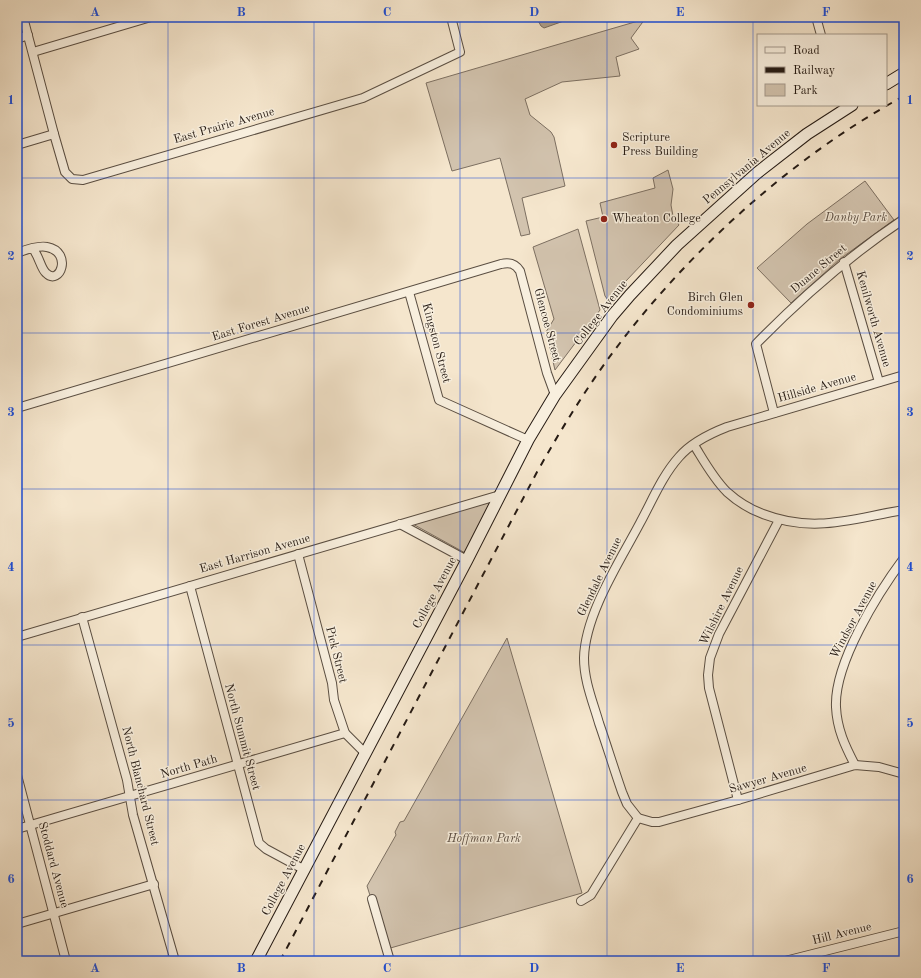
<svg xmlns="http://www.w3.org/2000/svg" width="921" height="978" viewBox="0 0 921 978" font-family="'Old Standard TT',serif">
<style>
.green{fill:#d2c3ae;stroke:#7c6f61}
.water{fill:#afa18e;stroke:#786b5d}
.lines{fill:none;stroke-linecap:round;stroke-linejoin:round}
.street-casing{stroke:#5a4e42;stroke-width:10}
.secondary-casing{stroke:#261b14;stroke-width:13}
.street{stroke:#f8efde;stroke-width:8}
.secondary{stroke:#f8efde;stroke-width:11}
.rail{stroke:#261b14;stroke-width:2;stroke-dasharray:7 7;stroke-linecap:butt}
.grid{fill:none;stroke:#1d4ed8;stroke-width:1;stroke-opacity:0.55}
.poi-dot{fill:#8f2418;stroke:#f8efde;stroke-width:1.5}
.labels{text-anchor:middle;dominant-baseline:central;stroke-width:3;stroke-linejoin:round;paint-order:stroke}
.street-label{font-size:12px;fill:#261b14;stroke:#f8efde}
.poi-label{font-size:12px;fill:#261b14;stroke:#f8efde;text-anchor:start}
.park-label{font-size:12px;font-style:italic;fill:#5a4d42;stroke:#f8efde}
.neatline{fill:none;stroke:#1d4ed8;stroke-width:1.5}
.grid-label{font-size:13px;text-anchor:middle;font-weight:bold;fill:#1d4ed8}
</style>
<rect width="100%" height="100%" fill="#f5e6cd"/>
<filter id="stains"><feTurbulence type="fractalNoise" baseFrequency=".005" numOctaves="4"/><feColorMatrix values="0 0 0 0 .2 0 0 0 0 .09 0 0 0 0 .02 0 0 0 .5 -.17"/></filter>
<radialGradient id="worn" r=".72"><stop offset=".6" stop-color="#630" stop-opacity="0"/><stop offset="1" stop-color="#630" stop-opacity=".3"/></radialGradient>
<g class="green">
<path d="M 645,19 L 631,38 L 639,49 L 616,57 L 620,76 L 562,82 L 525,99 L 530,115 L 551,132 L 554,137 L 565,186 L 522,198 L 530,234 L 521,236 L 500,158 L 452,171 L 426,83 Z"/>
<path d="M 668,170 L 673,189 L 671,205 L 673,216 L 679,225 L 608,300 L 605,296 L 586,221 L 603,217 L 600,203 L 655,188 L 653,178 Z"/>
<path d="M 865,181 L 894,220 L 840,259 L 791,303 L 757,268 L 807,224 Z"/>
<path d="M 578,229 L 600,310 L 555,370 L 546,332 L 554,319 L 533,247 Z"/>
<path d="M 497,498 L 467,554 L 411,523 Z"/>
<path d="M 507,638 L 582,893 L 387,949 L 367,886 L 396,835 L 395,832 L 400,822 L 404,821 Z"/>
</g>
<path class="water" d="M 536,17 L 575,17 L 544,28 L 541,26 Z"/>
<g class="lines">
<defs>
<g id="street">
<path d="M 23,17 L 54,134"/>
<path d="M 816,17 L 821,35"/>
<path d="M 17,39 L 28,35"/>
<path d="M 33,52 L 151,17"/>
<path d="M 17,145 L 54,134 L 65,172 L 72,179 L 83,180 L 363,98 L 460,52 L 451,17"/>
<path d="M 17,253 C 25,250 38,245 47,247 C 73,252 60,287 46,273 C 41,269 39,256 33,249"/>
<path d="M 844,262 L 879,382"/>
<path d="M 409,292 L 439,400 L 528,440"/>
<path d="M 17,408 L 501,264 C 509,262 515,263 520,271 L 547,373 L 555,395"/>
<path d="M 774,413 L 756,344 C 801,298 850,255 904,219"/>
<path d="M 694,445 C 704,461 713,478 727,492 C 738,502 749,509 763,514 C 815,534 853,518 904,510"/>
<path d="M 400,524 L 467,560"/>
<path d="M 298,554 L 332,683 L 334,700 L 345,733 L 365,753"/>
<path d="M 190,586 L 259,843 L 266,849 L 305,870"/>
<path d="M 82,617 L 127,780 L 133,815 L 175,961"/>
<path d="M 17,637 L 500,495"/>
<path d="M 855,765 C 845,746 837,729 836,707 C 834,663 878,593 904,558"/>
<path d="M 17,775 L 66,961"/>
<path d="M 738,800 L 709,688 L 708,675 L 710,658 L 719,634 L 779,520"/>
<path d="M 638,818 L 652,822 L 659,822 L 738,800 L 855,765 L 879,767 L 904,774"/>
<path d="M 17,829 L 345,733"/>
<path d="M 372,899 L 390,961"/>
<path d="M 581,901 L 591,895 L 638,818 L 627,804 L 622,792 C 614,769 607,746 599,723 C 593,702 584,681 584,658 C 585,614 620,561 640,523 C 652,501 662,476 679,457 C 691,443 709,434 727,427 L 904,375"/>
<path d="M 17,924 L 154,884"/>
<path d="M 785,961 L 904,931"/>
</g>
<g id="secondary">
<path d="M 886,84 L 904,73"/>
<path d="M 256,961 L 467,560 L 528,440 L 555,395 L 612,316 L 630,295 L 677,245 L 757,173 L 807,134 L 852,105"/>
</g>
</defs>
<use href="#street" class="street-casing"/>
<use href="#secondary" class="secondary-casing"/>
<use href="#street" class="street"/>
<use href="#secondary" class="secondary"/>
<path class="rail" d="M 280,961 L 537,472 C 559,433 582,395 608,359 C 684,255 790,158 904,96"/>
</g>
<path class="grid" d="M 168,17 L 168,961M 314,17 L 314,961M 460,17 L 460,961M 607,17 L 607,961M 753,17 L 753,961M 17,178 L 904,178M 17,333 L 904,333M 17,489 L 904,489M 17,645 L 904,645M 17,800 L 904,800"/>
<g class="poi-dot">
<circle cx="614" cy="145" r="4"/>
<circle cx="604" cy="219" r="4"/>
<circle cx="751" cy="305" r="4"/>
</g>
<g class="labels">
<g class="street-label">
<text transform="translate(224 126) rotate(-16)">East Prairie Avenue</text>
<text transform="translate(747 167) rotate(-40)">Pennsylvania Avenue</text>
<text transform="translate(819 269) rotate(-40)">Duane Street</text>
<text transform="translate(601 313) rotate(-52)">College Avenue</text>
<text transform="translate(873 319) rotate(74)">Kenilworth Avenue</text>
<text transform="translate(261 323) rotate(-17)">East Forest Avenue</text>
<text transform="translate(547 325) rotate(75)">Glencoe Street</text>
<text transform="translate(436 343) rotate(75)">Kingston Street</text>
<text transform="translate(817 388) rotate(-16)">Hillside Avenue</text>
<text transform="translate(255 554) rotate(-16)">East Harrison Avenue</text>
<text transform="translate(600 577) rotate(-64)">Glendale Avenue</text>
<text transform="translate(435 593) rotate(-62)">College Avenue</text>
<text transform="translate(722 606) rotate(-64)">Wilshire Avenue</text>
<text transform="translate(854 620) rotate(-62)">Windsor Avenue</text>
<text transform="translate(336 655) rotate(76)">Pick Street</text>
<text transform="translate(242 737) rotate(75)">North Summit Street</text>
<text transform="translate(189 767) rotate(-16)">North Path</text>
<text transform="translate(768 779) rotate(-16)">Sawyer Avenue</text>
<text transform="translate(140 786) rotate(76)">North Blanchard Street</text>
<text transform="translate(53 865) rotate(75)">Stoddard Avenue</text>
<text transform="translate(284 880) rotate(-62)">College Avenue</text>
<text transform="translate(842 934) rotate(-14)">Hill Avenue</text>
</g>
<g class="poi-label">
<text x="622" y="138">Scripture<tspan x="622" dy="14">Press Building</tspan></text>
<text x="612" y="219">Wheaton College</text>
<text x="743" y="298" text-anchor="end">Birch Glen<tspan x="743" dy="14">Condominiums</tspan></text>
</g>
<g class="park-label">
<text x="856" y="218">Danby Park</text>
<text x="484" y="839">Hoffman Park</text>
</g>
</g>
<rect width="921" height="978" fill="none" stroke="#f5e6cd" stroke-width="44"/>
<rect x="757" y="34" width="130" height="72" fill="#f8efde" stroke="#a49a8d"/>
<rect x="765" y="47" width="20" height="6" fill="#f8efde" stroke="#a49a8d"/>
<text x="793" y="54" font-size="12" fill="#261b14">Road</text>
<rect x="765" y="67" width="20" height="6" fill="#261b14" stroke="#a49a8d"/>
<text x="793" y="74" font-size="12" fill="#261b14">Railway</text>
<rect x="765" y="84" width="20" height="12" fill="#d2c3ae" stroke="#a49a8d"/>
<text x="793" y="94" font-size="12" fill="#261b14">Park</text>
<rect x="22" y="22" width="877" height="934" class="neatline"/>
<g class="grid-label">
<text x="95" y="16">A</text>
<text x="241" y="16">B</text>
<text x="387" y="16">C</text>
<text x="534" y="16">D</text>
<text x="680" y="16">E</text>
<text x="826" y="16">F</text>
<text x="11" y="104">1</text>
<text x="910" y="104">1</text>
<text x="11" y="260">2</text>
<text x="910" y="260">2</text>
<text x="11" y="416">3</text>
<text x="910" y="416">3</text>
<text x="11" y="571">4</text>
<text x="910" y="571">4</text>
<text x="11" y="727">5</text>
<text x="910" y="727">5</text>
<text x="11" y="883">6</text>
<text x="910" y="883">6</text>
<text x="95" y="972">A</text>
<text x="241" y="972">B</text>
<text x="387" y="972">C</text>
<text x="534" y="972">D</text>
<text x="680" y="972">E</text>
<text x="826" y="972">F</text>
</g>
<rect width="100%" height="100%" filter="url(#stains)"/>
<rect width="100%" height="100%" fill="url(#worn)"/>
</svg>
